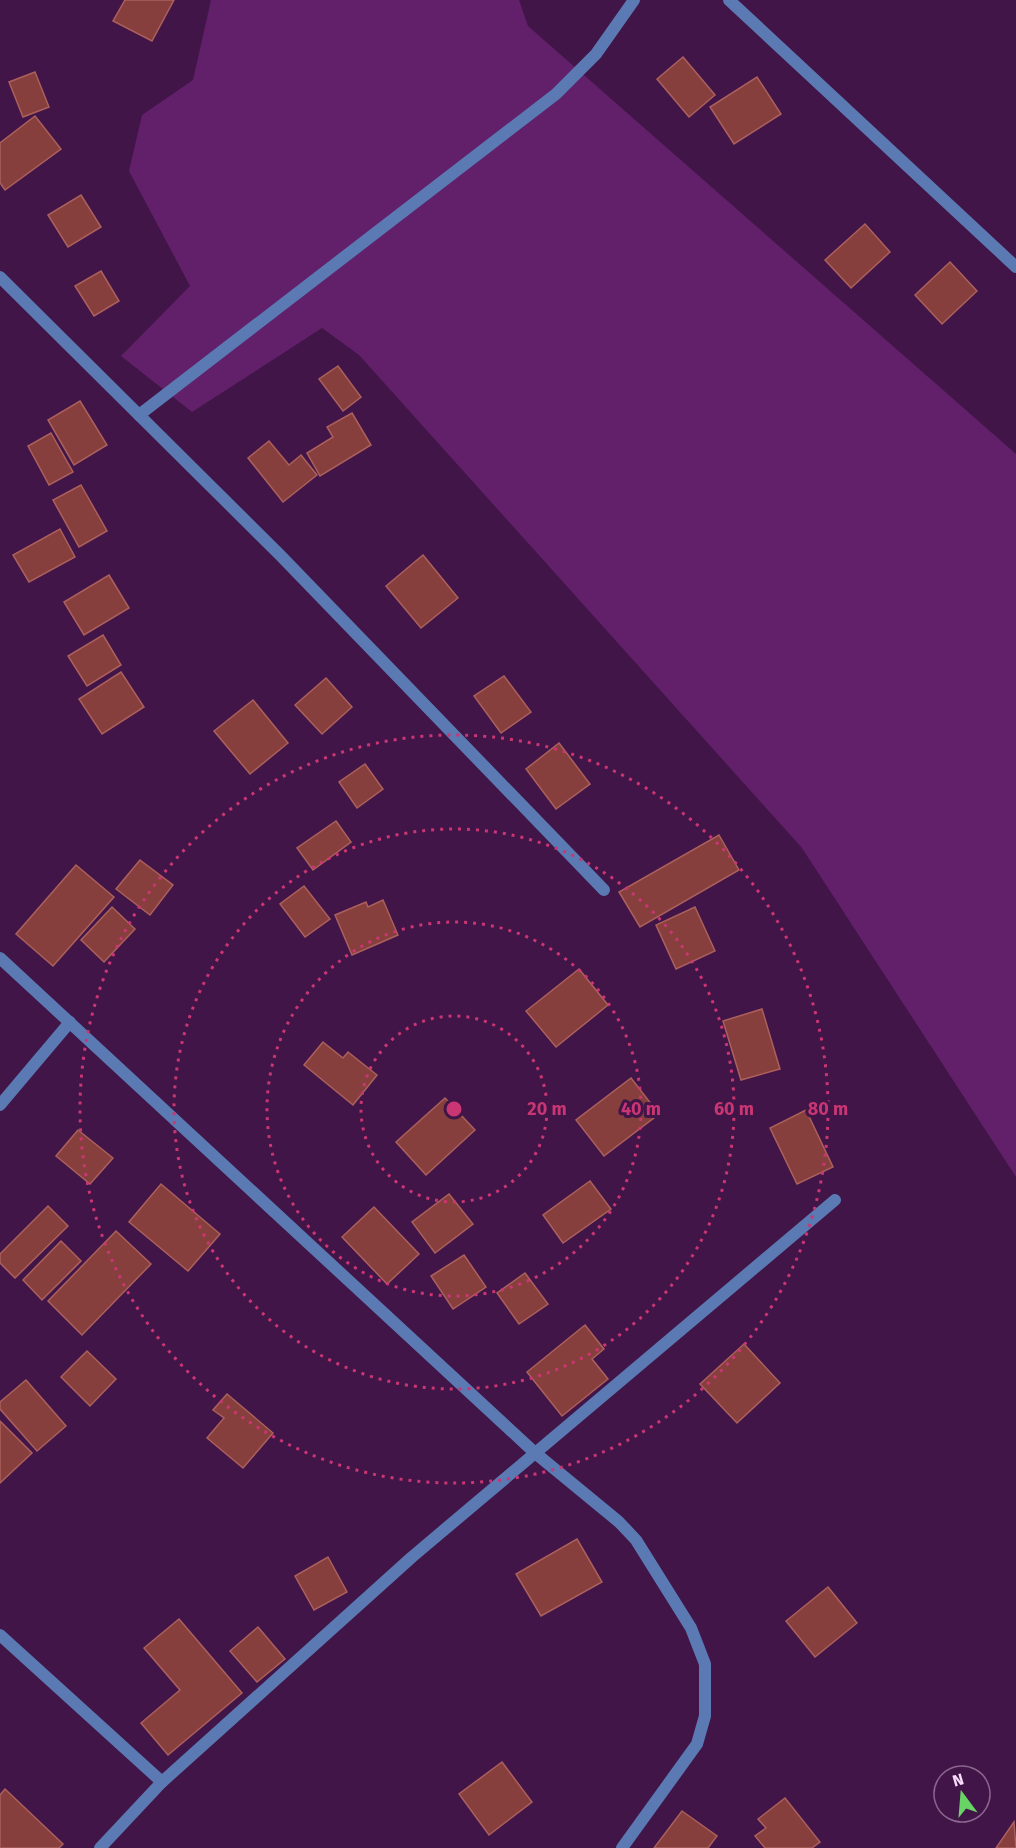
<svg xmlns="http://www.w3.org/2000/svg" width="1016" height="1848" viewBox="0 0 1016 1848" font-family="'Fira Sans',sans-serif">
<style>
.green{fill:#612069}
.building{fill:#873f3d;stroke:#ac605d;stroke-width:1.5}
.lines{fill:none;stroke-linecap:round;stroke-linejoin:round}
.minor{stroke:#5b79b2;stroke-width:12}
.ring{fill:none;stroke:#ca3673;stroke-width:3;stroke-dasharray:3 6}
.centre{fill:#ca3673;stroke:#411547;stroke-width:3}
.ring-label{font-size:18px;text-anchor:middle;font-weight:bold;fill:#ca3673;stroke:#411547;stroke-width:6;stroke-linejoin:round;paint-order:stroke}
</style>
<rect width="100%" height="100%" fill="#411547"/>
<path class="green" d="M 211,0 L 519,0 L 528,26 L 1016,454 L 1016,1177 L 802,848 L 359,355 L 322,328 L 192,412 L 121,356 L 190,286 L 129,171 L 142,115 L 193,80 Z"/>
<g class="building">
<path d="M 125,0 L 174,0 L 152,41 L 113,21 Z"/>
<path d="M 683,57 L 715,95 L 689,117 L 657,79 Z"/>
<path d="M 35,72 L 49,107 L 23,117 L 9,82 Z"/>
<path d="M 757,77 L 781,114 L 734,144 L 710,107 Z"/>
<path d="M 35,116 L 61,149 L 5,190 L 0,183 L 0,143 Z"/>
<path d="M 81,195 L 101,227 L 68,247 L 48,215 Z"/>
<path d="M 865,224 L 890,252 L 851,288 L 825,260 Z"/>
<path d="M 950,262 L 977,291 L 942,324 L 915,295 Z"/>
<path d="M 101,271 L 119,301 L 94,316 L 75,286 Z"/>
<path d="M 338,366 L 361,397 L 343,411 L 319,379 Z"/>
<path d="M 80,401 L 107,445 L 74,465 L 48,420 Z"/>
<path d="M 352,413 L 371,445 L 320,476 L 307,453 L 333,437 L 327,427 Z"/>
<path d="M 51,433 L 73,472 L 49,485 L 28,446 Z"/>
<path d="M 269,441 L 289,465 L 301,455 L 317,475 L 283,502 L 248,458 Z"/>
<path d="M 81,485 L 107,531 L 79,547 L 53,500 Z"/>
<path d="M 60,529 L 75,557 L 29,582 L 13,555 Z"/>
<path d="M 423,555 L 458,598 L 421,628 L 386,586 Z"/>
<path d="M 109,575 L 129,608 L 84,635 L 64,602 Z"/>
<path d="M 103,635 L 121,665 L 87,686 L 68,656 Z"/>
<path d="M 121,672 L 144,707 L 102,734 L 79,699 Z"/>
<path d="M 504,676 L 531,712 L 501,733 L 474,696 Z"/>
<path d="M 326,678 L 352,707 L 322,734 L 295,705 Z"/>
<path d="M 253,700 L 288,743 L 250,774 L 214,731 Z"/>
<path d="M 559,743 L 590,784 L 556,809 L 526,769 Z"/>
<path d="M 365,764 L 383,789 L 357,808 L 339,782 Z"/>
<path d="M 336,821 L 351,842 L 313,870 L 297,848 Z"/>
<path d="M 719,835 L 739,870 L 640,927 L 619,892 Z"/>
<path d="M 140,860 L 173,885 L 150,915 L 116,889 Z"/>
<path d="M 76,865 L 114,897 L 53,966 L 16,934 Z"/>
<path d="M 304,886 L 330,919 L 305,937 L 280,904 Z"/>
<path d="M 383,900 L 398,935 L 352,955 L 335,915 L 366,902 L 368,907 Z"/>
<path d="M 112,907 L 135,929 L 104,962 L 81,940 Z"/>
<path d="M 695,907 L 715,951 L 676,969 L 656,925 Z"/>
<path d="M 579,969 L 608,1005 L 556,1047 L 526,1011 Z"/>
<path d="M 762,1009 L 780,1069 L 741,1080 L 723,1021 Z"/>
<path d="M 323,1042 L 343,1058 L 348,1052 L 377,1075 L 353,1105 L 304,1065 Z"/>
<path d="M 631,1078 L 659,1114 L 604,1156 L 576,1120 Z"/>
<path d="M 445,1098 L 475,1130 L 426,1175 L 396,1142 Z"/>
<path d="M 806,1110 L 833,1167 L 797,1184 L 770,1128 Z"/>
<path d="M 78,1130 L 113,1158 L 90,1184 L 56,1156 Z"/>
<path d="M 590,1181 L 611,1209 L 563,1243 L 543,1215 Z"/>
<path d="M 161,1184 L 220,1234 L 188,1271 L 129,1222 Z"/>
<path d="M 449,1194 L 473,1224 L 435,1253 L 412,1222 Z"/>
<path d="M 48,1206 L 68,1226 L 15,1278 L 0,1263 L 0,1254 Z"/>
<path d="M 374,1207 L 419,1254 L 387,1284 L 342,1237 Z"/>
<path d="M 116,1231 L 151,1264 L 82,1335 L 48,1301 Z"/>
<path d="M 61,1241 L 81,1261 L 42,1300 L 23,1280 Z"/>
<path d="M 464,1255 L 486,1287 L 453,1309 L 431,1276 Z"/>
<path d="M 525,1273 L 548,1304 L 519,1324 L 497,1293 Z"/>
<path d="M 585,1325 L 604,1349 L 592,1359 L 608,1379 L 562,1416 L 527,1372 Z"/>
<path d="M 744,1344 L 780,1383 L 737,1423 L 700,1384 Z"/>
<path d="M 87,1351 L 116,1379 L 90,1406 L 61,1377 Z"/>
<path d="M 26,1380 L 66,1426 L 37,1451 L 0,1409 L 0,1402 Z"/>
<path d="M 227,1394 L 273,1433 L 243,1468 L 207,1438 L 224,1418 L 213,1410 Z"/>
<path d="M 0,1421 L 32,1453 L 0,1483 Z"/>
<path d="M 577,1539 L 602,1582 L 541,1616 L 516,1574 Z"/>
<path d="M 328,1557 L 347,1592 L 314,1610 L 295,1576 Z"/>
<path d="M 828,1587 L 857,1623 L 815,1657 L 786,1621 Z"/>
<path d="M 179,1619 L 242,1693 L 168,1755 L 141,1723 L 180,1690 L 144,1648 Z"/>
<path d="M 258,1627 L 285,1659 L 257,1682 L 230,1651 Z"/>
<path d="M 502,1762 L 532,1802 L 489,1835 L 459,1794 Z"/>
<path d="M 5,1789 L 63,1844 L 59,1848 L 0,1848 L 0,1795 Z"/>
<path d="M 785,1798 L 820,1842 L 812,1848 L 765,1848 L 755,1836 L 766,1828 L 758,1819 Z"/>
<path d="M 682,1811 L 717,1836 L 708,1848 L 654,1848 Z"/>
<path d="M 1014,1822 L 1016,1848 L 996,1848 Z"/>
</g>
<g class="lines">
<g class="minor">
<path d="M 729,0 L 1016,267"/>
<path d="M 0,277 L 280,555 L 604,890"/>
<path d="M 139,415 L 556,94 L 596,54 L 634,0"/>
<path d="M 0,958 L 534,1452 L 619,1522 L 636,1540 L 691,1628 L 705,1664 L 705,1716 L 697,1744 L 622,1848"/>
<path d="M 0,1105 L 70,1022"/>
<path d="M 0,1635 L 162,1782"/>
<path d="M 100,1848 L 162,1782 L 412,1557 L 835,1200"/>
</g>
</g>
<g class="ring">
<circle cx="454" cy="1109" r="93"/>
<circle cx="454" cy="1109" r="187"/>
<circle cx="454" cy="1109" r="280"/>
<circle cx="454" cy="1109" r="374"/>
</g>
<circle cx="454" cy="1109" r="9" class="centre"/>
<g class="ring-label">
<text x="547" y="1115">20 m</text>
<text x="641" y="1115">40 m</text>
<text x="734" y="1115">60 m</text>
<text x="828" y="1115">80 m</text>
</g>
<g transform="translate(962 1794) rotate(344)"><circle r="28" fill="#411547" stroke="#8a658f" stroke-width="1.5"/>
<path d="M0-4.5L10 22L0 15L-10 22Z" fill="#68d465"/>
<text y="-9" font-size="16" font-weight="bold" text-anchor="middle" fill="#f8ddfb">N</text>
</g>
</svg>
